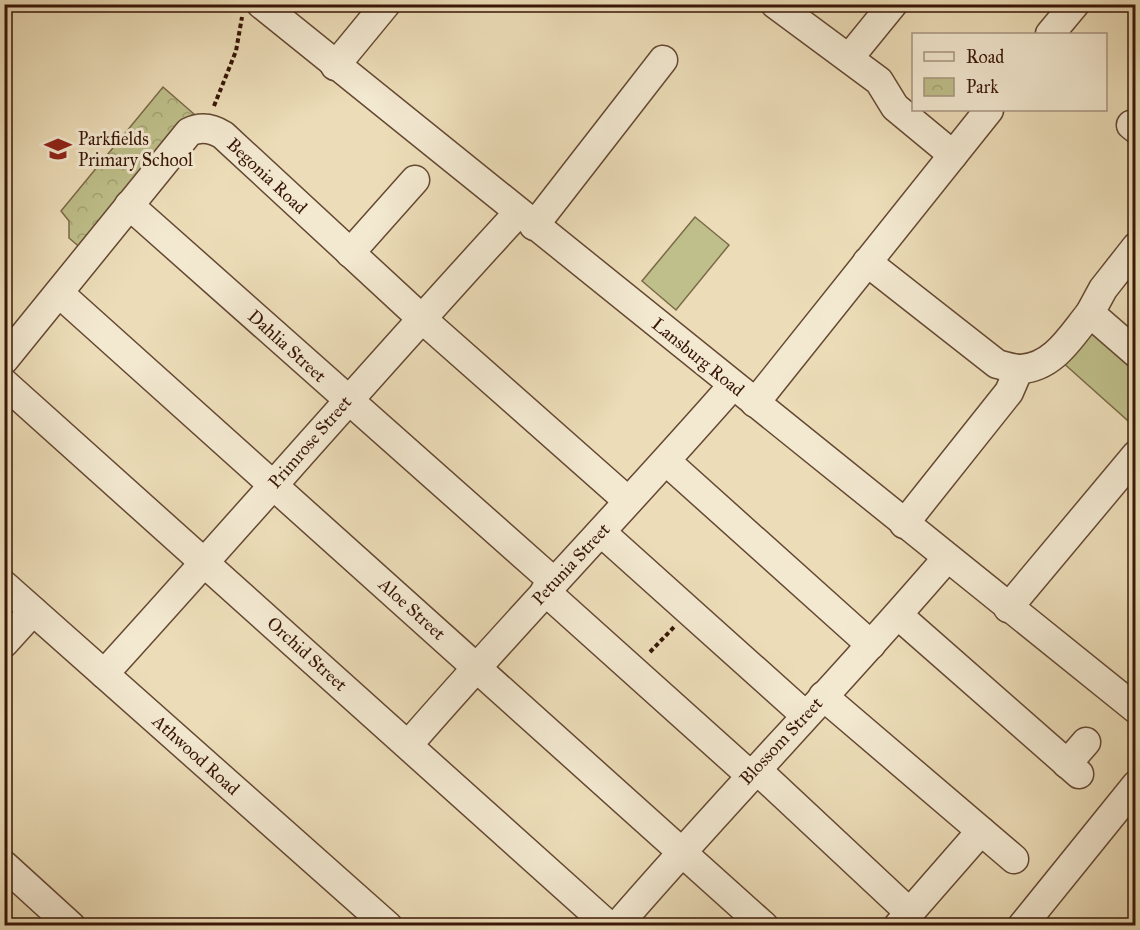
<svg xmlns="http://www.w3.org/2000/svg" width="1140" height="930" viewBox="0 0 1140 930" font-family="'IM FELL Great Primer',serif">
<style>
.grass{fill:#bebf8a;stroke:#7b6a48;stroke-width:1.5}
.park{fill:url(#park-crowns);stroke:#7b6a48;stroke-width:1.5}
.lines{fill:none;stroke-linecap:round;stroke-linejoin:round}
.minor-casing{stroke:#654833;stroke-width:31}
.path{stroke:#381607;stroke-width:4;stroke-dasharray:4.5 3;stroke-linecap:butt}
.minor{stroke:#f3e9d1;stroke-width:28}
.labels{text-anchor:middle;dominant-baseline:central;stroke-width:6;stroke-linejoin:round;paint-order:stroke}
.poi-label{font-size:18px;fill:#381607;stroke:#f3e9d1;text-anchor:start}
.street-label{font-size:18px;fill:#381607;stroke:#f3e9d1}
</style>
<defs>
<pattern id="park-crowns" width="20" height="18" patternUnits="userSpaceOnUse" patternTransform="scale(1.5)"><rect width="20" height="18" fill="#bebf8a"/><path d="M2 6a3 3 0 1 1 6 0M12 15a3 3 0 1 1 6 0" fill="none" stroke="#a4a376"/></pattern>
</defs>
<rect width="100%" height="100%" fill="#ecddb8"/>
<filter id="stains"><feTurbulence type="fractalNoise" baseFrequency=".00333" numOctaves="4"/><feColorMatrix values="0 0 0 0 .2 0 0 0 0 .09 0 0 0 0 .02 0 0 0 .5 -.17"/></filter>
<radialGradient id="worn" r=".72"><stop offset=".6" stop-color="#630" stop-opacity="0"/><stop offset="1" stop-color="#630" stop-opacity=".3"/></radialGradient>
<g class="grass">
<path d="M 695,217 L 729,245 L 676,310 L 642,281 Z"/>
<path d="M 1093,325 L 1135,363 L 1135,427 L 1061,361 Z"/>
</g>
<path class="park" d="M 163,87 L 194,114 L 83,250 L 69,238 L 69,221 L 61,211 Z"/>
<g class="lines">
<defs>
<g id="minor">
<path d="M 261,4 L 1136,709"/>
<path d="M 775,4 L 879,81 L 895,107 L 953,155"/>
<path d="M 1050,34 L 1075,4"/>
<path d="M 849,58 L 893,4"/>
<path d="M 335,66 L 386,4"/>
<path d="M 1131,125 L 1136,129"/>
<path d="M 129,205 L 554,582"/>
<path d="M 534,226 L 663,60"/>
<path d="M 1136,247 L 1103,289 L 1090,313 L 1136,353"/>
<path d="M 350,253 L 415,180"/>
<path d="M 867,262 L 997,364 C 1005,366 1013,369 1021,369 C 1054,367 1071,336 1090,313"/>
<path d="M 59,293 L 764,926"/>
<path d="M 4,360 L 189,132 C 201,126 212,128 223,135 L 421,318 L 628,501"/>
<path d="M 4,383 L 609,926"/>
<path d="M 755,403 L 989,110"/>
<path d="M 666,461 L 871,645"/>
<path d="M 904,524 L 1009,392 L 1019,369"/>
<path d="M 601,532 L 805,715"/>
<path d="M 4,585 L 388,926"/>
<path d="M 545,591 L 750,775"/>
<path d="M 1008,608 L 1136,455"/>
<path d="M 898,615 L 1079,774"/>
<path d="M 4,643 L 33,611"/>
<path d="M 104,674 C 243,521 378,365 518,213"/>
<path d="M 823,696 L 1014,859"/>
<path d="M 409,744 C 515,622 627,506 733,385"/>
<path d="M 1067,764 L 1086,742"/>
<path d="M 756,769 L 909,912"/>
<path d="M 4,865 L 71,926"/>
<path d="M 617,926 C 725,801 840,683 947,558"/>
<path d="M 898,926 L 981,831"/>
<path d="M 1022,926 L 1136,785"/>
</g>
</defs>
<use href="#minor" class="minor-casing"/>
<g class="path">
<path d="M 214,106 L 236,51 L 242,17"/>
<path d="M 650,652 L 674,627"/>
</g>
<use href="#minor" class="minor"/>
</g>
<defs>
<symbol id="school-bare" viewBox="-9 -9 18 18"><path d="M0-5L7-2L0 1L-7-2ZM-4 1L0 2.5L4 1V4Q0 6-4 4Z" fill="#8f2418" stroke="#f3e9d1" stroke-width="2.5" paint-order="stroke"/></symbol>
</defs>
<g fill-rule="evenodd">
<use href="#school-bare" x="39" y="130" width="38" height="38"/>
</g>
<g class="labels">
<g class="poi-label">
<text x="78" y="139">Parkfields<tspan x="78" dy="21">Primary School</tspan></text>
</g>
<g class="street-label">
<text transform="translate(267 176) rotate(43)">Begonia Road</text>
<text transform="translate(287 346) rotate(42)">Dahlia Street</text>
<text transform="translate(698 357) rotate(39)">Lansburg Road</text>
<text transform="translate(310 442) rotate(-49)">Primrose Street</text>
<text transform="translate(571 564) rotate(-47)">Petunia Street</text>
<text transform="translate(412 609) rotate(42)">Aloe Street</text>
<text transform="translate(307 654) rotate(42)">Orchid Street</text>
<text transform="translate(781 741) rotate(-47)">Blossom Street</text>
<text transform="translate(196 755) rotate(42)">Athwood Road</text>
</g>
</g>
<rect width="1140" height="930" fill="none" stroke="#ecddb8" stroke-width="24"/>
<rect x="6" y="6" width="1128" height="918" fill="none" stroke="#381607" stroke-width="3"/>
<rect x="12" y="12" width="1116" height="906" fill="none" stroke="#381607" stroke-width="1.5"/>
<rect x="912" y="33" width="195" height="78" fill="#f3e9d1" stroke="#a89580" stroke-width="1.5"/>
<rect x="924" y="52" width="30" height="9" fill="#f3e9d1" stroke="#a89580" stroke-width="1.5"/>
<text x="966" y="63" font-size="18" fill="#381607">Road</text>
<rect x="924" y="78" width="30" height="18" fill="url(#park-crowns)" stroke="#a89580" stroke-width="1.5"/>
<text x="966" y="93" font-size="18" fill="#381607">Park</text>
<rect width="100%" height="100%" filter="url(#stains)"/>
<rect width="100%" height="100%" fill="url(#worn)"/>
</svg>
